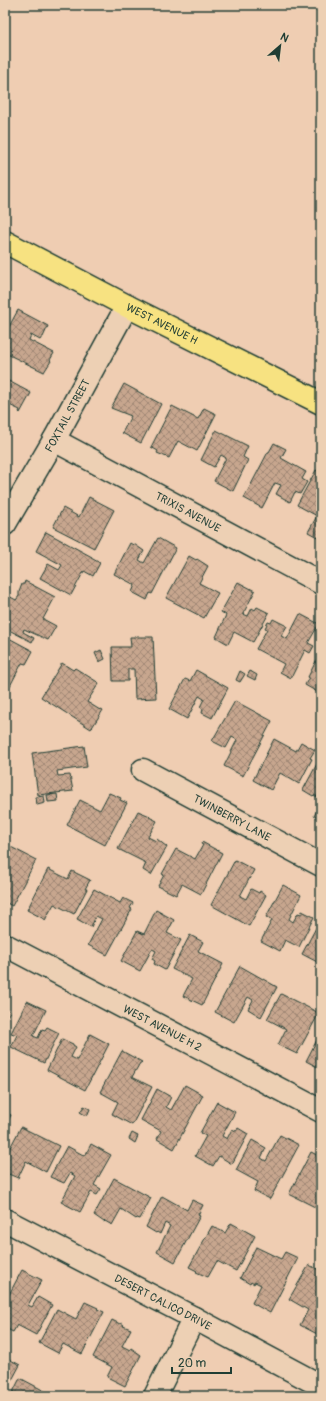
<svg xmlns="http://www.w3.org/2000/svg" width="326" height="1401" viewBox="0 0 326 1401" font-family="Pangolin,sans-serif">
<style>
.building{fill:url(#building-cross-hatch);stroke:#1f3d34}
.lines{fill:none;stroke-linecap:round;stroke-linejoin:round}
.minor-casing{stroke:#1f3d34;stroke-width:25}
.major-casing{stroke:#1f3d34;stroke-width:25}
.minor{stroke:#edd0b4;stroke-width:22}
.major{stroke:#f7e281;stroke-width:22}
.labels{text-anchor:middle;dominant-baseline:central;stroke-width:3.5;stroke-linejoin:round;paint-order:stroke}
.street-label{font-size:11px;fill:#1f3d34;stroke:#edd0b4}
</style>
<defs>
<pattern id="building-cross-hatch" width="8" height="8" patternUnits="userSpaceOnUse"><rect width="8" height="8" fill="#c7a68e"/><path d="M0 0l8 8M0 8l8-8" fill="none" stroke="#a18875"/></pattern>
</defs>
<rect width="100%" height="100%" fill="#efcdb2"/>
<filter id="ink" filterUnits="userSpaceOnUse"><feTurbulence type="fractalNoise" baseFrequency=".025" numOctaves="2"/><feDisplacementMap in="SourceGraphic" scale="8" xChannelSelector="R" yChannelSelector="G"/><feConvolveMatrix kernelMatrix="1 2 1 2 8 2 1 2 1" color-interpolation-filters="sRGB"/></filter>
<g filter="url(#ink)">
<g class="building">
<path d="M 18,310 L 48,326 L 43,337 L 42,337 L 40,340 L 31,335 L 29,340 L 54,353 L 50,360 L 51,361 L 44,372 L 5,353 L 5,331 L 6,332 Z"/>
<path d="M 5,379 L 31,393 L 20,413 L 19,412 L 20,410 L 5,403 Z"/>
<path d="M 124,384 L 161,404 L 141,443 L 122,433 L 131,416 L 111,408 Z"/>
<path d="M 172,406 L 198,419 L 204,408 L 216,414 L 197,451 L 178,441 L 169,458 L 157,453 L 158,451 L 151,447 Z"/>
<path d="M 216,430 L 248,446 L 243,457 L 248,460 L 233,491 L 214,481 L 226,458 L 221,455 L 214,467 L 201,460 Z"/>
<path d="M 274,443 L 286,449 L 281,458 L 306,472 L 302,479 L 307,482 L 300,494 L 295,492 L 290,502 L 276,494 L 281,485 L 275,483 L 262,508 L 244,498 L 268,452 L 269,452 Z"/>
<path d="M 316,470 L 321,473 L 321,539 L 308,532 L 317,516 L 297,505 Z"/>
<path d="M 89,497 L 114,510 L 94,548 L 53,527 L 63,508 L 79,517 Z"/>
<path d="M 46,532 L 92,557 L 91,558 L 100,563 L 93,576 L 84,571 L 71,595 L 40,578 L 48,564 L 59,570 L 62,565 L 36,551 Z"/>
<path d="M 158,538 L 176,548 L 152,594 L 150,593 L 147,600 L 132,592 L 135,585 L 114,574 L 130,543 L 133,545 L 134,544 L 144,551 L 139,560 L 144,563 Z"/>
<path d="M 189,556 L 196,560 L 197,559 L 208,566 L 199,583 L 218,593 L 204,618 L 166,598 Z"/>
<path d="M 25,581 L 55,597 L 43,619 L 56,626 L 48,640 L 24,629 L 23,632 L 34,638 L 32,642 L 5,628 L 9,621 L 5,619 L 5,594 L 16,600 L 19,596 L 19,592 L 22,584 L 24,584 Z"/>
<path d="M 238,582 L 255,591 L 243,614 L 248,616 L 252,608 L 255,610 L 257,607 L 269,613 L 253,642 L 234,632 L 228,644 L 216,637 L 226,615 L 221,612 Z"/>
<path d="M 300,614 L 319,624 L 308,643 L 314,646 L 310,653 L 305,650 L 291,678 L 280,672 L 284,664 L 256,649 L 267,629 L 265,628 L 268,622 L 271,623 L 273,619 L 287,626 L 281,636 L 287,639 Z"/>
<path d="M 5,636 L 33,651 L 26,664 L 22,663 L 10,686 L 5,684 Z"/>
<path d="M 130,637 L 153,637 L 156,698 L 135,699 L 134,669 L 128,669 L 128,681 L 113,681 L 112,647 L 131,647 Z"/>
<path d="M 101,650 L 105,659 L 99,662 L 95,653 Z"/>
<path d="M 321,651 L 321,691 L 319,693 L 305,685 L 309,677 L 308,677 Z"/>
<path d="M 62,663 L 73,670 L 75,668 L 99,683 L 87,702 L 100,710 L 101,709 L 103,710 L 91,729 L 41,697 Z"/>
<path d="M 196,670 L 228,688 L 212,718 L 202,713 L 203,709 L 200,707 L 204,699 L 199,696 L 187,719 L 169,709 L 185,679 L 190,681 Z"/>
<path d="M 240,671 L 245,674 L 240,682 L 236,680 Z"/>
<path d="M 250,671 L 257,675 L 255,680 L 247,676 Z"/>
<path d="M 235,701 L 272,721 L 243,776 L 224,766 L 237,740 L 232,737 L 226,748 L 212,741 Z"/>
<path d="M 274,739 L 296,751 L 301,742 L 315,750 L 310,758 L 312,759 L 299,784 L 280,773 L 271,790 L 253,780 Z"/>
<path d="M 84,746 L 87,767 L 57,771 L 58,776 L 70,775 L 73,791 L 38,795 L 32,753 Z"/>
<path d="M 319,760 L 321,761 L 321,789 L 317,797 L 314,795 L 313,796 L 303,790 Z"/>
<path d="M 109,793 L 121,798 L 120,800 L 127,803 L 105,845 L 67,825 L 80,800 L 100,810 Z"/>
<path d="M 57,794 L 58,801 L 48,802 L 47,795 Z"/>
<path d="M 44,796 L 45,803 L 37,805 L 36,797 Z"/>
<path d="M 321,803 L 321,819 L 314,816 Z"/>
<path d="M 138,811 L 150,816 L 149,817 L 157,821 L 148,837 L 156,841 L 157,839 L 167,847 L 151,875 L 143,870 L 146,863 L 118,849 Z"/>
<path d="M 202,842 L 222,853 L 201,894 L 182,884 L 176,895 L 158,886 L 164,875 L 162,874 L 176,849 L 195,859 L 203,845 L 201,844 Z"/>
<path d="M 5,844 L 36,860 L 12,906 L 5,902 Z"/>
<path d="M 235,860 L 254,870 L 240,896 L 246,899 L 251,889 L 259,893 L 260,891 L 266,895 L 249,926 L 211,905 Z"/>
<path d="M 48,869 L 68,879 L 72,871 L 90,880 L 85,889 L 87,889 L 74,914 L 54,904 L 46,918 L 46,920 L 27,910 Z"/>
<path d="M 283,885 L 301,895 L 289,919 L 293,922 L 298,913 L 301,914 L 302,911 L 314,917 L 299,947 L 285,940 L 280,951 L 261,941 L 272,920 L 266,917 Z"/>
<path d="M 94,889 L 120,903 L 123,898 L 133,903 L 130,908 L 132,909 L 107,955 L 88,945 L 102,919 L 96,916 L 91,927 L 77,919 Z"/>
<path d="M 156,910 L 174,920 L 167,933 L 181,940 L 165,970 L 154,964 L 155,961 L 152,959 L 156,951 L 152,949 L 140,971 L 121,961 L 137,931 L 144,934 Z"/>
<path d="M 318,924 L 321,925 L 321,964 L 302,954 Z"/>
<path d="M 190,935 L 203,942 L 198,951 L 223,964 L 202,1005 L 183,996 L 192,979 L 172,969 Z"/>
<path d="M 240,966 L 277,987 L 261,1017 L 248,1009 L 253,1000 L 248,997 L 234,1022 L 215,1012 Z"/>
<path d="M 281,994 L 319,1013 L 297,1054 L 278,1045 L 286,1029 L 267,1019 Z"/>
<path d="M 27,1001 L 46,1010 L 33,1036 L 38,1038 L 42,1029 L 45,1030 L 47,1027 L 59,1033 L 44,1063 L 11,1047 L 17,1035 L 11,1033 Z"/>
<path d="M 5,1008 L 10,1011 L 5,1021 Z"/>
<path d="M 321,1032 L 321,1069 L 306,1061 Z"/>
<path d="M 90,1034 L 109,1044 L 85,1090 L 47,1070 L 62,1039 L 73,1044 L 73,1045 L 76,1047 L 71,1057 L 77,1060 Z"/>
<path d="M 122,1051 L 142,1062 L 141,1063 L 140,1063 L 132,1077 L 152,1087 L 132,1125 L 112,1114 L 118,1102 L 100,1092 Z"/>
<path d="M 185,1085 L 203,1095 L 174,1149 L 157,1139 L 161,1131 L 141,1120 L 157,1089 L 171,1097 L 166,1107 L 171,1110 Z"/>
<path d="M 217,1102 L 235,1112 L 222,1136 L 227,1139 L 232,1129 L 236,1131 L 238,1128 L 248,1134 L 232,1164 L 219,1156 L 213,1166 L 195,1156 L 206,1136 L 200,1133 Z"/>
<path d="M 84,1106 L 90,1109 L 87,1116 L 80,1112 Z"/>
<path d="M 5,1112 L 11,1115 L 5,1127 Z"/>
<path d="M 21,1127 L 59,1146 L 46,1172 L 26,1161 L 18,1178 L 6,1173 L 5,1157 Z"/>
<path d="M 132,1133 L 138,1136 L 135,1143 L 129,1139 Z"/>
<path d="M 280,1135 L 299,1145 L 270,1199 L 254,1191 L 258,1182 L 236,1170 L 252,1140 L 266,1148 L 261,1158 L 266,1161 Z"/>
<path d="M 91,1144 L 111,1155 L 94,1185 L 101,1189 L 97,1195 L 91,1192 L 80,1212 L 61,1202 L 75,1176 L 70,1173 L 64,1183 L 50,1177 L 67,1146 L 85,1156 Z"/>
<path d="M 311,1152 L 319,1156 L 319,1155 L 321,1156 L 321,1210 L 289,1194 Z"/>
<path d="M 114,1178 L 151,1198 L 140,1219 L 137,1218 L 136,1219 L 121,1209 L 112,1225 L 105,1221 L 104,1222 L 94,1215 Z"/>
<path d="M 162,1196 L 187,1210 L 192,1200 L 203,1205 L 198,1215 L 200,1216 L 175,1262 L 157,1252 L 170,1226 L 165,1223 L 160,1234 L 157,1232 L 156,1233 L 146,1227 Z"/>
<path d="M 231,1223 L 255,1236 L 236,1271 L 217,1261 L 208,1277 L 196,1272 L 197,1271 L 189,1267 L 212,1226 L 225,1233 Z"/>
<path d="M 256,1247 L 281,1259 L 285,1252 L 298,1258 L 270,1313 L 252,1303 L 261,1285 L 255,1282 L 254,1284 L 251,1282 L 250,1284 L 240,1278 Z"/>
<path d="M 309,1265 L 321,1271 L 316,1282 L 321,1284 L 321,1331 L 319,1335 L 300,1325 L 308,1310 L 289,1299 Z"/>
<path d="M 22,1270 L 42,1280 L 28,1305 L 32,1307 L 38,1297 L 52,1305 L 36,1335 L 17,1325 L 13,1332 L 5,1328 L 5,1302 Z"/>
<path d="M 85,1302 L 98,1308 L 97,1309 L 104,1312 L 82,1354 L 63,1344 L 58,1353 L 39,1343 L 57,1309 L 76,1319 Z"/>
<path d="M 112,1320 L 120,1324 L 121,1323 L 124,1325 L 123,1326 L 131,1329 L 122,1346 L 130,1350 L 131,1348 L 141,1355 L 125,1386 L 107,1377 L 112,1367 L 93,1357 Z"/>
<path d="M 5,1357 L 20,1365 L 5,1393 Z"/>
<path d="M 20,1378 L 52,1395 L 52,1396 L 11,1396 Z"/>
</g>
<g class="lines">
<defs>
<g id="minor">
<path id="s1" d="M 54,440 L 321,583"/>
<path id="s2" d="M 5,524 L 54,440 L 127,306"/>
<path id="s3" d="M 143,770 L 321,865"/>
<path id="s4" d="M 5,945 L 321,1111"/>
<path id="s5" d="M 5,1220 L 194,1318 L 321,1386"/>
<path d="M 155,1396 L 194,1318"/>
</g>
<g id="major">
<path id="s6" d="M 5,242 L 127,306 L 321,403"/>
</g>
</defs>
<use href="#minor" class="minor-casing"/>
<use href="#major" class="major-casing"/>
<use href="#minor" class="minor"/>
<use href="#major" class="major"/>
</g>
</g>
<g class="labels">
<g class="street-label">
<text stroke="none"><textPath href="#s6" startOffset="177">WEST AVENUE H</textPath></text>
<text stroke="none"><textPath href="#s2" startOffset="125">FOXTAIL STREET</textPath></text>
<text stroke="none"><textPath href="#s1" startOffset="152">TRIXIS AVENUE</textPath></text>
<text stroke="none"><textPath href="#s3" startOffset="101">TWINBERRY LANE</textPath></text>
<text stroke="none"><textPath href="#s4" startOffset="178">WEST AVENUE H 2</textPath></text>
<text stroke="none"><textPath href="#s5" startOffset="178">DESERT CALICO DRIVE</textPath></text>
</g>
</g>
<rect width="326" height="1401" fill="none" stroke="#edd0b4" stroke-width="20"/>
<rect x="10" y="10" width="306" height="1381" fill="none" stroke="#1f3d34" stroke-width="1.5" filter="url(#ink)"/>
<g transform="translate(280 46) rotate(28)" stroke="#edd0b4" stroke-width="3" paint-order="stroke">
<path d="M0-3L7 15L0 10L-7 15Z" fill="#1f3d34"/>
<text y="-6" font-size="11" font-weight="bold" text-anchor="middle" fill="#1f3d34">N</text>
</g>
<path d="M172 1367v6h59v-6" fill="none" stroke="#1f3d34" stroke-width="2"/>
<text x="178" y="1367" font-size="12" fill="#1f3d34" stroke="#edd0b4" stroke-width="3" paint-order="stroke">20 m</text>
</svg>
